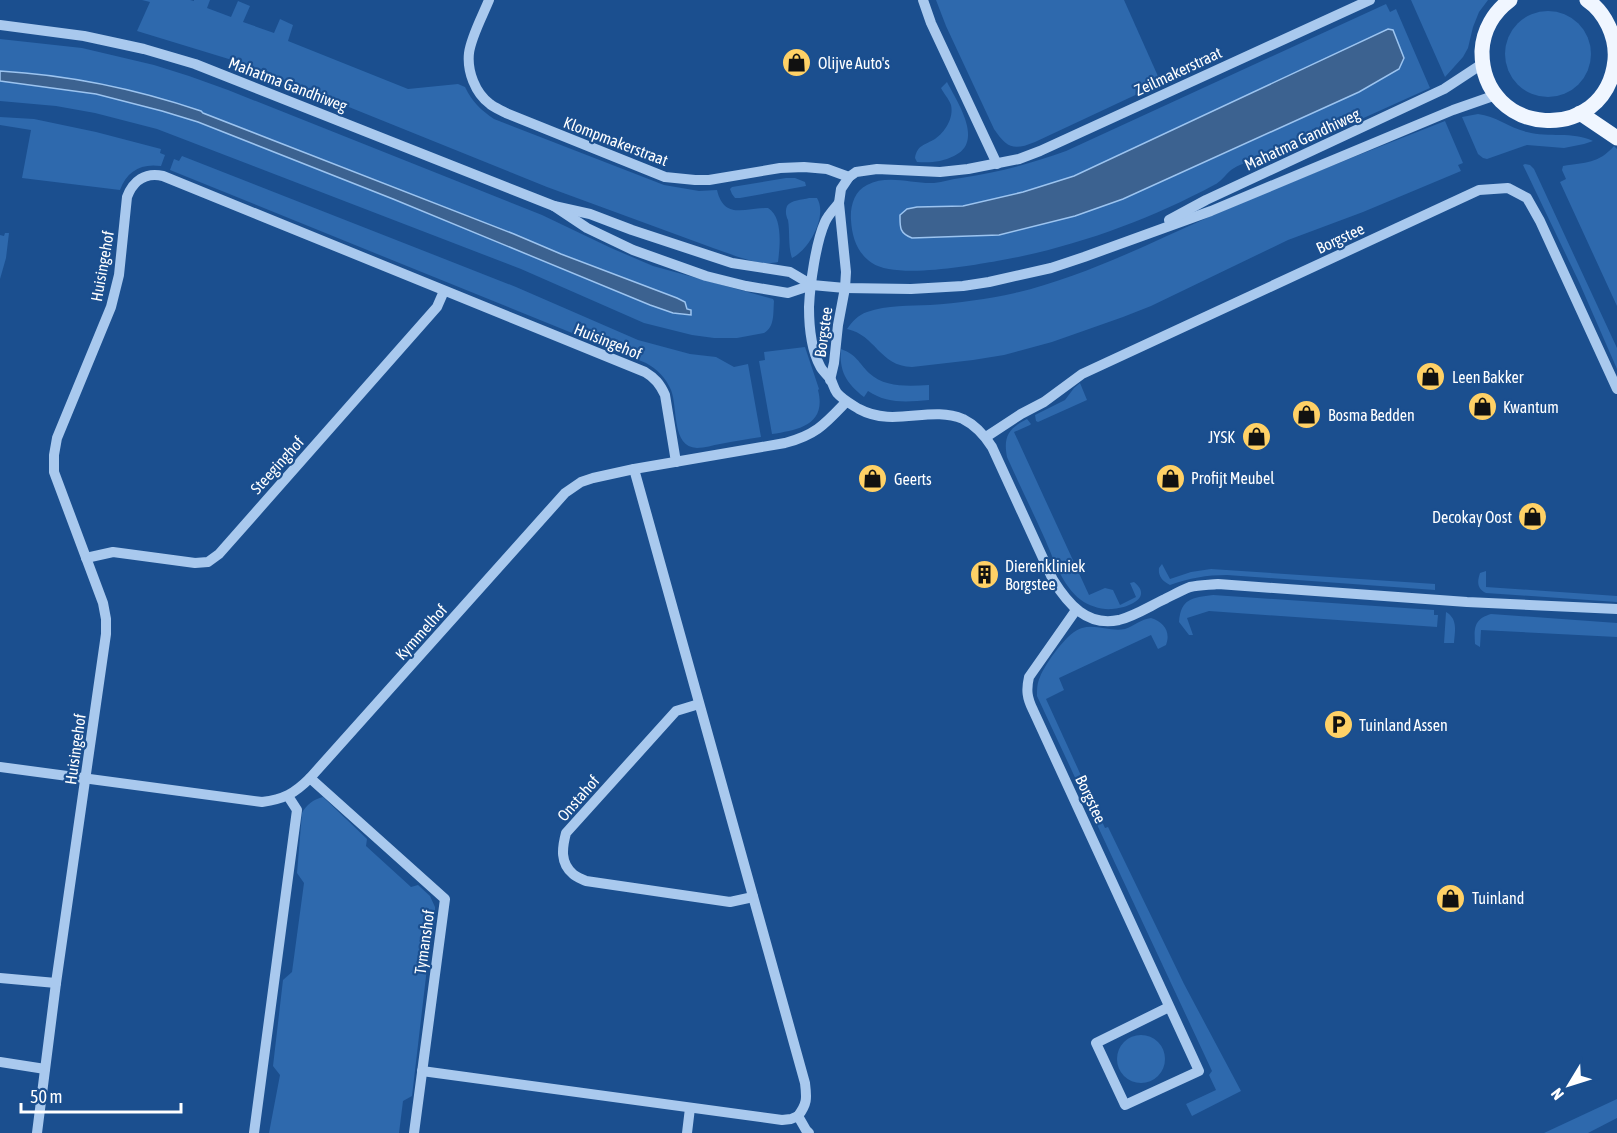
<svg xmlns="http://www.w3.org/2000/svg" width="1617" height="1133" viewBox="0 0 1617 1133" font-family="'Asap Condensed',sans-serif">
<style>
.green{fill:#2e69ad;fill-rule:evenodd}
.water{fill:#3c6290;stroke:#9cc4f0;stroke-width:1.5}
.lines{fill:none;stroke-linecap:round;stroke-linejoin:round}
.minor{stroke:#a9c9ee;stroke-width:10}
.major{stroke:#f0f6ff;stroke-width:15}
.labels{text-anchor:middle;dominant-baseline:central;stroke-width:4.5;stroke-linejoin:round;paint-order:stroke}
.poi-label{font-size:16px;fill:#fff;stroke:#1b4f8f;text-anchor:start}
.street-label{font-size:16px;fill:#fff;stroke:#1b4f8f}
</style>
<rect width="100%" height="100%" fill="#1b4f8f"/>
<g class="green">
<path d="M 142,0 L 190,0 L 194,1 L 194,0 L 210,0 L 207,8 L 231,17 L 238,1 L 250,6 L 243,22 L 274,33 L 280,19 L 293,25 L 288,41 L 408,89 L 458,84 L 465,87 C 472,102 481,110 494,119 L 664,185 L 699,191 L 717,190 C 724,220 745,208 768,208 C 783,217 780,246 778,262 C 760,267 731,254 713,248 L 547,187 L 232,60 L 137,31 L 150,2 Z"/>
<path d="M 936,0 L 1124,0 L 1161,83 L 1035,142 C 1013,151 1007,148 994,129 L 946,26 Z"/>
<path d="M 1411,0 L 1488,0 L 1479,12 L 1473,27 L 1468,48 L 1463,57 L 1445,77 Z"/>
<path d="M 1386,4 L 1390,12 L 1396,9 L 1430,88 L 1317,139 L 1310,135 C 1292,143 1274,151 1256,159 C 1248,162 1238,165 1231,170 C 1225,175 1221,182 1214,185 C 1147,221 1072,248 997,261 C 969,266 895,279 872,263 C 857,253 852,237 851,220 C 850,207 854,191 867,185 C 888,174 912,184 934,183 C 943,182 952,179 961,178 C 999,172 1030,164 1066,151 ZM 1393,30 L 1404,58 L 1399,69 L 1359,92 L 1226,153 L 1075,216 L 999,235 L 907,209 L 917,207 L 963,206 L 1023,192 L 1074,176 Z"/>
<circle cx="1548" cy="54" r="43"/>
<path d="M 0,39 L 82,48 L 154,65 L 189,76 L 228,90 L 542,215 L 611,248 L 653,266 L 773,299 L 774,301 C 773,312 775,327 764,333 L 737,338 L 714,338 L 692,335 L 644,323 L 521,269 L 157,129 L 95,113 L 56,106 L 0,101 L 0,81 L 96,94 L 162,111 L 198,122 L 393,199 L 650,305 L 673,313 L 687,315 L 686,309 L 677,298 L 561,254 L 514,234 L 203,113 L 201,111 C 135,89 69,75 0,71 Z"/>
<path d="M 947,82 C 957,102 985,142 954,156 C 942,162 930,163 917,162 L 915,158 C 917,145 925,145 935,139 C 945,132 954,118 951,105 C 949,99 944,94 941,88 Z"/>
<path d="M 1478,114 C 1496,116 1509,128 1527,132 C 1549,138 1572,131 1593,141 L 1584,144 L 1564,148 L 1527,145 L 1487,159 L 1483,158 L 1478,154 L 1462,117 Z"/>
<path d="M 0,117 L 34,119 L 96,132 L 161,149 L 160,153 L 165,155 L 161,166 C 141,163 127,171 120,190 L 22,178 L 31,130 L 0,125 Z"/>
<path d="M 1445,121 L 1463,163 L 1458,165 L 1461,171 L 1363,212 L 1288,240 L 1151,306 L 1123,317 L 1052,342 L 1004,355 L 973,360 L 912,367 C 879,366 876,335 847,329 C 852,322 858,315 867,312 C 887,305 910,306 930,305 C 958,303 988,299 1015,293 C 1083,277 1146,245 1209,217 C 1287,183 1366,152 1445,121 Z"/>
<path d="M 1614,146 L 1617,149 L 1617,306 L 1560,182 L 1566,179 L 1562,170 L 1563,166 C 1586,162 1598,164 1614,146 Z"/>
<path d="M 182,156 L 516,287 L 638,340 L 690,354 L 716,357 L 734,367 L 748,364 L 761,437 C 748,439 734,441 720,444 C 713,445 705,448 697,448 C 671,447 678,407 671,390 C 666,378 657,369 646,363 L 170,170 L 174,159 L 179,161 Z"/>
<path d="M 1525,164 L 1530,165 L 1534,169 L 1617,348 L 1617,369 L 1579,282 L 1523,165 Z"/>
<path d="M 786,178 L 795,178 L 805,182 L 806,186 L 740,198 L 735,198 L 732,194 L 730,189 L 732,187 Z"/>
<path d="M 809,198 L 817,198 C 828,216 809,250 792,258 C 788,247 790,232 788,220 C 786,216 785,211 787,206 C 791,200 802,200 809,198 Z"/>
<path d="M 5,233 L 9,233 L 6,258 L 0,279 L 0,235 L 4,236 Z"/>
<path d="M 805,347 L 819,389 L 818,390 C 827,425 798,430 772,434 L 759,361 L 765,360 L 764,352 Z"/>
<path d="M 841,349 C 857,355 858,362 869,373 C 885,388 909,386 929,385 L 929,400 C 907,402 887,404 868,391 L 864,397 C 846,383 839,371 841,349 Z"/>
<path d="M 1080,383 L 1087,400 L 1038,422 L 1036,421 L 1035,415 L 1065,400 L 1074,388 Z"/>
<path d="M 1027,419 L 1031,424 L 1030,425 L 1014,432 L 1089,595 L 1105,588 L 1113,590 L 1120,605 L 1136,597 L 1130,583 L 1134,582 C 1154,598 1127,608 1112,609 C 1102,610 1089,606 1081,600 C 1062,586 1053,557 1044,537 C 1032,510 1019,484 1007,457 C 1003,436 1009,428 1027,419 Z"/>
<path d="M 1162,564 L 1170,579 L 1191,572 L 1211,569 L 1435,584 L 1435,590 L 1227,575 C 1206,575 1190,578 1170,585 C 1162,581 1158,576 1159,568 Z"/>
<path d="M 1486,571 L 1486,587 L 1617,596 L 1617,602 L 1486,593 C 1477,589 1477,582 1480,573 Z"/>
<path d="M 1213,595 L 1434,610 L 1434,615 L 1438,615 L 1437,627 L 1209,611 L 1187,618 L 1193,635 L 1189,635 L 1179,622 C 1181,598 1192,598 1213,595 Z"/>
<path d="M 1446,612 C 1458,619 1455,631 1454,643 L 1444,643 Z"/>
<path d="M 1491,614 L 1617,623 L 1617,637 L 1481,630 L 1480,647 L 1475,644 C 1474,628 1474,619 1491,614 Z"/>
<path d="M 1151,618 C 1164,622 1171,632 1166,645 L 1158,649 L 1151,635 L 1059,678 L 1064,690 L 1046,699 L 1105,828 L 1108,827 L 1109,829 L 1184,984 L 1241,1091 L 1192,1116 L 1186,1104 L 1216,1090 L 1209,1075 L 1212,1071 L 1037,696 C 1037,690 1037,683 1040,677 C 1045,664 1068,631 1082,628 C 1096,624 1111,632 1125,629 C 1134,626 1141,619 1151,618 Z"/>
<path d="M 323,797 L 367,839 L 366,846 L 411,887 L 418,885 L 430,896 L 435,907 L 435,919 L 427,968 L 412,1096 L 403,1101 L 399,1133 L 269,1133 L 280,1075 L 273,1066 L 283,980 L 292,972 L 304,883 L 297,873 L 302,813 C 306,805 314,799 323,797 Z"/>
<circle cx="1141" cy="1059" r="24"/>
<path d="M 1617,1099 L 1617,1118 L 1588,1133 L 1544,1133 Z"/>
</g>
<g class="water">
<path d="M 1388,29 L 1393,30 L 1404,58 L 1399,69 L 1359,92 L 1123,199 L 1075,216 L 999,235 L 912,238 C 899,233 900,227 900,215 L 907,209 L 917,207 L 963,206 L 1023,192 L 1074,176 Z"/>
<path d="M 0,71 C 69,75 136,89 201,111 L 203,113 L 514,234 L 561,254 L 677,298 L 685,302 L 687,309 L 691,310 L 691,315 L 673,313 L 650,305 L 393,199 L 198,122 L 162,111 L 96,94 L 0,81 Z"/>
</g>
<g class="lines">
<g class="minor">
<path d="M 489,0 C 483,15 471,37 469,53 C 467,71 475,93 490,104 C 495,108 501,110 506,113 L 665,177 L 695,180 L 709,180 L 780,168 L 804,167 L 827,169 L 849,177"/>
<path d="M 923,0 L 931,23 L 997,164"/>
<path d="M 0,25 L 84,36 L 144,49 L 195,64 L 554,206 L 590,214 L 632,230 L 732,263 L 790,272 L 812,285"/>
<path d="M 839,203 C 834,209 828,215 825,222 C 816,242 810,284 809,307 C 809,326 811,349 820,366 C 822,371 828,375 831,380 C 833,384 834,389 837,393 C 843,400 851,404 859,409 C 894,428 930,405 963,419 C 975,425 985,436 992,447 L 1053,580 C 1068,604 1087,627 1119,620 C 1135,616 1150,606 1165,599 C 1173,595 1182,590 1190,587 C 1199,585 1209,585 1218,584 L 1467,602 L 1617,609"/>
<path d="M 554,206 L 587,228 L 633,250 L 706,276 L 746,286 L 788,293 L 812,285 L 845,288 L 911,289 L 963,286 L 989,282 L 1051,268 L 1084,257 L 1211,211 L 1453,110 L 1496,95"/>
<path d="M 1169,220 L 1206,200 L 1444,89 L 1482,64"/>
<path d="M 830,380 L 834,363 L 838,325 L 845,288 L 846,272 L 839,203 L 841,189 L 849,177 L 856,172 L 877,169 L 940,172 L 968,169 L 1019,159 L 1040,151 L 1370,0"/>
<path d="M 986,437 L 1021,414 L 1044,402 L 1082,374 L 1479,190 L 1508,188 L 1527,198 L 1540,221 L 1617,389"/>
<path d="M 634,469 L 805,1083 C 807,1099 807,1104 798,1116"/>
<path d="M 86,558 L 113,552 L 195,563 L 208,562 L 219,554 L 437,307 L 444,291"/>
<path d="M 1076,610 L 1029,677 C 1026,690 1027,698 1033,710 L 1199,1071 L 1125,1105 L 1096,1043 L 1169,1007"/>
<path d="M 699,704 L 676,711 L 566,833 C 562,848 560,863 573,874 C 576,877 582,879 586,881 L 730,902 L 753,897"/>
<path d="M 0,767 L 262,802 C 284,799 294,794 310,778 L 565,493 L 581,482 L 593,478 L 634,469 L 785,443 C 816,435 825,424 846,402"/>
<path d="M 310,778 L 445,899 L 414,1133"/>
<path d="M 0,978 L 56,983"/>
<path d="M 0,1062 L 45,1069"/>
<path d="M 422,1071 L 782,1120 L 791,1119 L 798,1116 L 806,1130 L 809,1133"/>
<path d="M 37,1133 L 56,983 L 106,634 L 106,619 L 103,603 L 54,472 L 54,455 L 57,438 L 111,307 L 119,275 L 127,197 C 133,181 145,172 163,176 L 645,372 C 655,378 660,384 665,395 L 676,462"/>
<path d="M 254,1133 L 297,810 L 288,796"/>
<path d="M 687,1133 L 690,1108"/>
</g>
<g class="major">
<path d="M 1510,0 C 1494,12 1483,30 1482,51 C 1481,138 1606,146 1615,60 C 1617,37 1605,12 1587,0"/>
<path d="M 1580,113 L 1617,138"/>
</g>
</g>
<defs>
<symbol id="shop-disc" viewBox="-11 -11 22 22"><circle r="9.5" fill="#ffd166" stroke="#1b4f8f"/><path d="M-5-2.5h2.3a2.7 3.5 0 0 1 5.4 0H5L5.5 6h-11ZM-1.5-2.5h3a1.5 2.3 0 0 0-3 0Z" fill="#111"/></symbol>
<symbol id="building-disc" viewBox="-11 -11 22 22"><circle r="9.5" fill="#ffd166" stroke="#1b4f8f"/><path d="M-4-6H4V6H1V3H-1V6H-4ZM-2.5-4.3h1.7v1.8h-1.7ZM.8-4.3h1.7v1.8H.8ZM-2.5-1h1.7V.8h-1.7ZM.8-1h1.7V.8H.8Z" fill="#111"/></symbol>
<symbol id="parking-disc" viewBox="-11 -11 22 22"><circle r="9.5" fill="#ffd166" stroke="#1b4f8f"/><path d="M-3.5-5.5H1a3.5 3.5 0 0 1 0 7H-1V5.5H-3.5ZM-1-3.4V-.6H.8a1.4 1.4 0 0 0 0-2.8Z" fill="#111"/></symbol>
</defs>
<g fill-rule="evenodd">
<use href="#shop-disc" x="780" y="46" width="33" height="33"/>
<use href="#shop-disc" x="1414" y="360" width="33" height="33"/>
<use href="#shop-disc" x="1466" y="390" width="33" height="33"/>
<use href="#shop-disc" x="1290" y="398" width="33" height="33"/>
<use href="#shop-disc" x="1240" y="420" width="33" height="33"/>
<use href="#shop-disc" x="1154" y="462" width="33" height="33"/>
<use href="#shop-disc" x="856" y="462" width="33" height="33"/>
<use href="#shop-disc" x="1516" y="500" width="33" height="33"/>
<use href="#building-disc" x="968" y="558" width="33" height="33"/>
<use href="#parking-disc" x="1322" y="708" width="33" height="33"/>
<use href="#shop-disc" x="1434" y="882" width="33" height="33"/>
</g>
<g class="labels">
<g class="poi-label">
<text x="818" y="63">Olijve Auto's</text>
<text x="1452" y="377">Leen Bakker</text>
<text x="1503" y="407">Kwantum</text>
<text x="1328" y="415">Bosma Bedden</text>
<text x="1235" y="437" text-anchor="end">JYSK</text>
<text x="1191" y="478">Profijt Meubel</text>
<text x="894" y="479">Geerts</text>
<text x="1512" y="517" text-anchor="end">Decokay Oost</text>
<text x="1005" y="566">Dierenkliniek<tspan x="1005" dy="18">Borgstee</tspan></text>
<text x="1359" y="725">Tuinland Assen</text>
<text x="1472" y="898">Tuinland</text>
</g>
<g class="street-label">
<text transform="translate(1178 71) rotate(-25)">Zeilmakerstraat</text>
<text transform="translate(288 84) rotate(21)">Mahatma Gandhiweg</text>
<text transform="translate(1302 139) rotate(-25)">Mahatma Gandhiweg</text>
<text transform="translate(616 141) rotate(21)">Klompmakerstraat</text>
<text transform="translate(1340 238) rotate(-25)">Borgstee</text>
<text transform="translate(102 266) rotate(-80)">Huisingehof</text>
<text transform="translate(823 332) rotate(-82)">Borgstee</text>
<text transform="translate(608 341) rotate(22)">Huisingehof</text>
<text transform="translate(277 465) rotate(-48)">Steeginghof</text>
<text transform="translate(421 632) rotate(-48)">Kymmelhof</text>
<text transform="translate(75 749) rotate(-82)">Huisingehof</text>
<text transform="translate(578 798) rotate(-49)">Onstahof</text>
<text transform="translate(1091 799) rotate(65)">Borgstee</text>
<text transform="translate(424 942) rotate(-82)">Tymanshof</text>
</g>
</g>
<g transform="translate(1569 1085) rotate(232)" stroke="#1b4f8f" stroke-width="4.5" paint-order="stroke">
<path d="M0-4.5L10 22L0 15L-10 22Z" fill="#ffffff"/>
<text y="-9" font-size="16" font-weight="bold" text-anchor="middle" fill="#ffffff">N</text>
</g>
<path d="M21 1103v9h160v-9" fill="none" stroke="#ffffff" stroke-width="3"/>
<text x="30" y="1103" font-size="18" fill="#ffffff" stroke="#1b4f8f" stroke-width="4.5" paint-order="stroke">50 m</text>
</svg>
